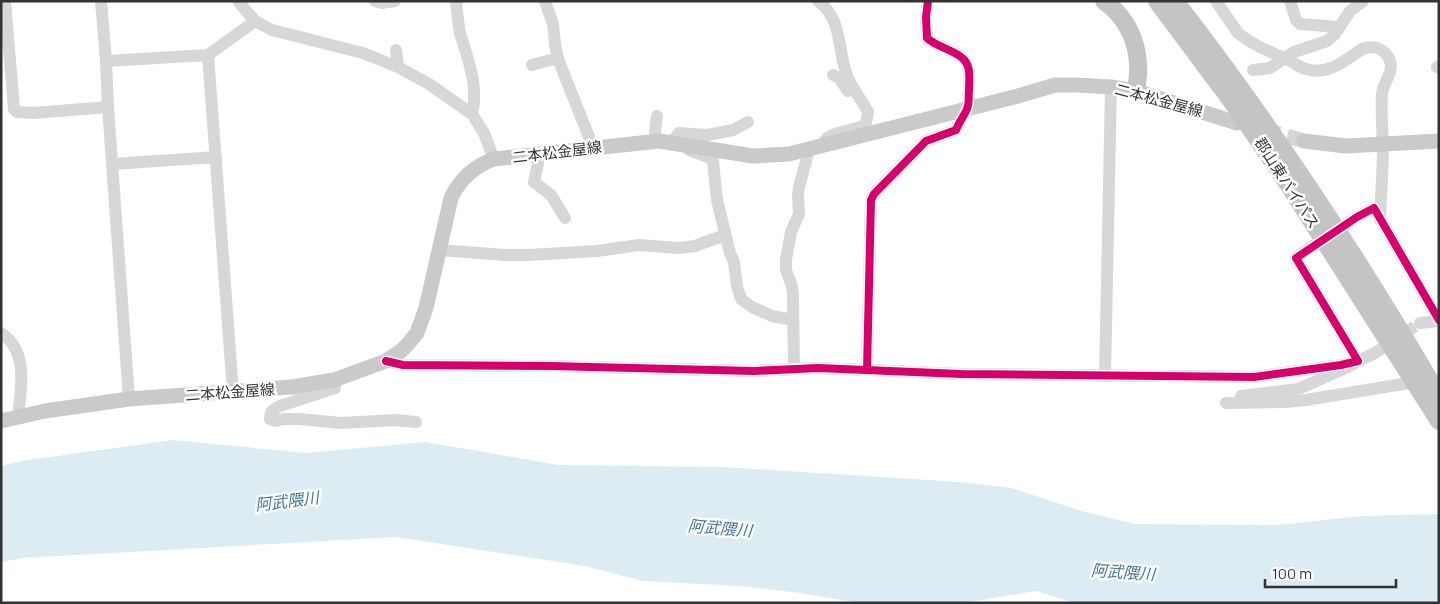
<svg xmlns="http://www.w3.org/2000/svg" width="1440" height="604" viewBox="0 0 1440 604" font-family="Manrope,'Noto Sans JP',sans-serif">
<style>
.water{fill:#ddebf3}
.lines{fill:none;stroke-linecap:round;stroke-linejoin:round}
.minor-tunnel{stroke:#d6d6d6;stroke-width:12;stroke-dasharray:12 6;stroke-linecap:butt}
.major-tunnel{stroke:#d6d6d6;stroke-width:15;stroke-dasharray:15 8;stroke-linecap:butt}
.minor{stroke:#d7d7d7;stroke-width:12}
.major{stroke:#cacaca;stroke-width:15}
.highway{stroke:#c4c4c4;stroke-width:18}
.cycleway-casing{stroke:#fff;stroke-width:11}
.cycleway{stroke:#d6006c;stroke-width:8}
.labels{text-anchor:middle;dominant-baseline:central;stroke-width:5;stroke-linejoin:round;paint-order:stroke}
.street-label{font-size:15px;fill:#333;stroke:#fff}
.water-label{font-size:16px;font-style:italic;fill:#3f7597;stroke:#fff}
</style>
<rect width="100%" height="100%" fill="#fff"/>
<path class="water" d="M 173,440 L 306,453 L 426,442 L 558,465 L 723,467 L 960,482 L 1011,488 L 1085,512 L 1135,524 L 1279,525 L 1361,516 L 1439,514 L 1439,603 L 1075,603 L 1036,591 L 969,602 L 858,603 L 800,593 L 740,586 L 643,581 L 585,566 L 396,537 L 23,558 L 1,562 L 1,466 L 21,461 Z"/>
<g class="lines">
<g class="minor-tunnel">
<path d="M 1331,234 L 1357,217"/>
<path d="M 1375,353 L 1420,323"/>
</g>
<path class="major-tunnel" d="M 1265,130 L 1304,141"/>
<g class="minor">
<path d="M 5,1 L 14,109 L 17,112 L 33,113 L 108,107"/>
<path d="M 101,1 L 106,61 L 108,107 L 129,399"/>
<path d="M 238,1 L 255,21 L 272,30 L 363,53 L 398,67 L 429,84 L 472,114 L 484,133 L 494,159"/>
<path d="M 375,1 L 382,3 L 395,1"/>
<path d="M 456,1 C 457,12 458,23 460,33 C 468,60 479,86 472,114"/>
<path d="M 545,1 L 553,24 L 555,44 L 558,59 L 593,147"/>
<path d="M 818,1 C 844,20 837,53 848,78 C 853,90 862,100 868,112 L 866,123 L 863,126 C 850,131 824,132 822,147"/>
<path d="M 1216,1 L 1238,33 C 1251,44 1267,51 1282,57 C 1291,60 1298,67 1306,69 C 1328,76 1346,60 1362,49 C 1374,45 1385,48 1390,61 C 1394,73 1383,82 1382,94 C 1381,110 1382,127 1383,144 C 1383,169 1381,195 1380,220"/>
<path d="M 1290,1 L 1296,20 L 1300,24 L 1339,27"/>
<path d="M 396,50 L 398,67"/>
<path d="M 208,55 L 233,392"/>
<path d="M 106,61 L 208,55 L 255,21"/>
<path d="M 532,65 L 558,58"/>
<path d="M 1437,67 L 1439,66"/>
<path d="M 1253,70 L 1270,68 L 1294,52 L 1327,41 L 1335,34 L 1350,11 L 1363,1"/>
<path d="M 833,75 L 839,78 L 848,91"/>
<path d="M 656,141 L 655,131 L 657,116"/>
<path d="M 671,143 L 679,133 L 707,135 L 733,130 L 748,122"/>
<path d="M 689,150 L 710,158 L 713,161 L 717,200 L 730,253 L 734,262 L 737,286 L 741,299 L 752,307 L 772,316 L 793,320"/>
<path d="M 540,154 L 534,182 L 551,195 L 565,218"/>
<path d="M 113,164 L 216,157"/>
<path d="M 1357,217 L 1374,208 L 1439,320"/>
<path d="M 439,250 L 505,255 L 528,255 L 597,251 L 639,245 L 679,248 L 695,246 L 725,235"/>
<path d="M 1420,323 L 1439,321"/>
<path d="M 1,333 C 29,351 21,388 18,417"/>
<path d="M 386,361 L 403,365 L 551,366 L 754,371 L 818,368 L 961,374 L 1254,377 L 1341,365 L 1358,361 L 1296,258 L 1312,246"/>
<path d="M 794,369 L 793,296 L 792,286 L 786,270 L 786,260 L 791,232 L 799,214 L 798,195 L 799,187 L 809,150"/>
<path d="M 867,370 L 871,200 L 874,194 L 926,141 L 956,130 C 959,122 964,116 967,109 C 970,102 968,97 969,90 C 969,78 972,65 961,57 C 951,49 937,47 927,38 L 926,17 L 928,1"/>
<path d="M 1105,376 L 1111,87"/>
<path d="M 334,380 L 335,388 L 280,406 C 274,409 270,411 270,419 L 275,421 L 283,419 L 299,419 L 341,423 L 395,420 L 416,422"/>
<path d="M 1241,396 L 1298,389 L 1348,367 L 1358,361 L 1375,353"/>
<path d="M 1226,403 L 1286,402 L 1306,400 L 1415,382"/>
</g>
<g class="major">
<path d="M 1304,141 L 1346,146 L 1439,141"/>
<path d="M 1,421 L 45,411 L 129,399 L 292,387 L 334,380 L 386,361 L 401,351 L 407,345 L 417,333 L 426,308 L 451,198 C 460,179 474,166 494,159 L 659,141 L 753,156 L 789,154 L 1018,96 L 1055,85 L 1078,85 L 1111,87 L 1136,91 L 1237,123"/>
</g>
<g class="highway">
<path d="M 1104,1 C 1125,16 1137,39 1138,64 C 1139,73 1137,83 1136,91"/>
<path d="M 1157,1 L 1233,103 L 1288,184 L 1439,421"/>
<path d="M 1175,1 C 1272,126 1359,259 1439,396"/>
</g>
<defs>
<g id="cycleway">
<path d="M 386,361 L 403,365 L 551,366 L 754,371 L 818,368 L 961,374 L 1254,377 L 1341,365 L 1358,361 L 1296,258 L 1357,217 L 1374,208 L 1439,320"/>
<path d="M 867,370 L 871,200 L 874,194 L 926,141 L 956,130 C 959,122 964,116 967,109 C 970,102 968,97 969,90 C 969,78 972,65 961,57 C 951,49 937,47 927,38 L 926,17 L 928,1"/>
</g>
</defs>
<use href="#cycleway" class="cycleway-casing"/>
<use href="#cycleway" class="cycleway"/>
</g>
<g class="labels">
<g class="street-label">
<text transform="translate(1159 100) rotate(15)">二本松金屋線</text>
<text transform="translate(557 152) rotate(-7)">二本松金屋線</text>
<text transform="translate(1287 183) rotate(57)">郡山東バイパス</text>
<text transform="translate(230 392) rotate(-4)">二本松金屋線</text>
</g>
<g class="water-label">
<text transform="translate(287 501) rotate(-7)">阿武隈川</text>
<text transform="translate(720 528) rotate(5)">阿武隈川</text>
<text transform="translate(1123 572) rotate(4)">阿武隈川</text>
</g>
</g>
<rect width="1440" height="604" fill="none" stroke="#333333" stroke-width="5"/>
<path d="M1265 579v8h131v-8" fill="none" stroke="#333333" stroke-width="2.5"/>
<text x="1272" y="579" font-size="15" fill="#333333" stroke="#ffffff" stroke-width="4" paint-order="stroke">100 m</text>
</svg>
